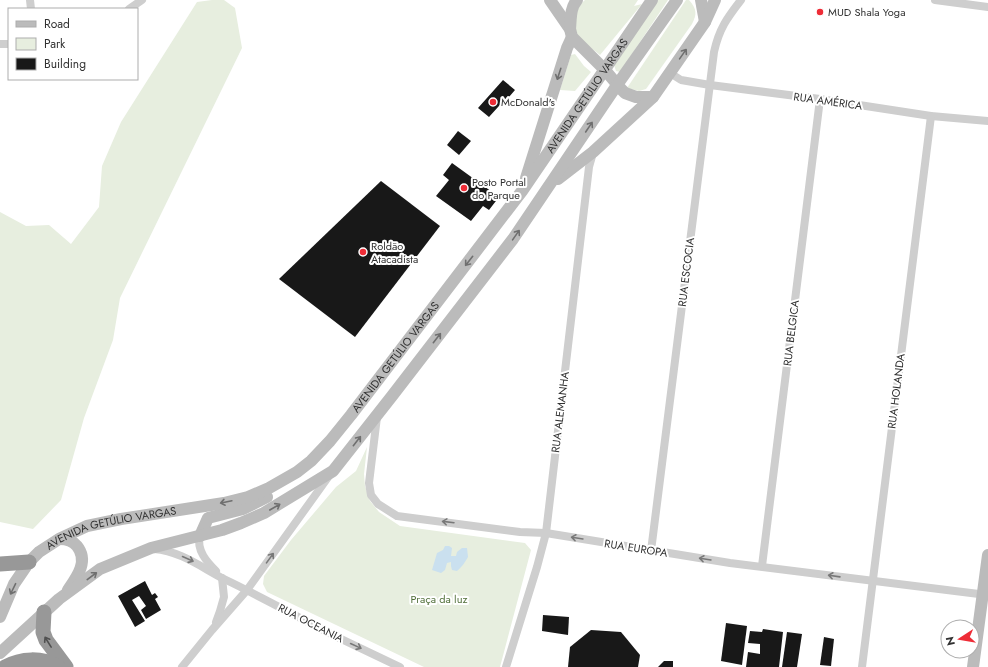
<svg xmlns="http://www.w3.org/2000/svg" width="988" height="667" viewBox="0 0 988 667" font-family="Jost,sans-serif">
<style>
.green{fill:#e7eedf}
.water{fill:#cae0ef}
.building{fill:#181818}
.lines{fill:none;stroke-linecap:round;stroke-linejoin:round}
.street{stroke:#cecece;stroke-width:8}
.secondary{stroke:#bbb;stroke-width:12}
.highway{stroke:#989898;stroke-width:15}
.oneway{stroke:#6f6f6f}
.oneway2{stroke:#787878}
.oneway3{stroke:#505050}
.poi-dot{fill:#ee2c36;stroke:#fff;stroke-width:1.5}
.labels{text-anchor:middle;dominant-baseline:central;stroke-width:4;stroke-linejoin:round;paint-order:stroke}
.poi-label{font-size:11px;fill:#313131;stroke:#fff;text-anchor:start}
.street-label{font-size:11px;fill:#313131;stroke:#fff}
.park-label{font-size:11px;fill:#52703b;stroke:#fff}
</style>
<rect width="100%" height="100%" fill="#fff"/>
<g class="green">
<path d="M 212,0 L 224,0 L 235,8 L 242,48 L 120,298 L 113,340 L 84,418 L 61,500 L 33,529 L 0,522 L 0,212 L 26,226 L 49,225 L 71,244 L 99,207 L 102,166 L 121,122 L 197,2 Z"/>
<path d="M 585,0 L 638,0 L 634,6 L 642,4 L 600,55 C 594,50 585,44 580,38 C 571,27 574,9 585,0 Z"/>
<path d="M 658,0 L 668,0 L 620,72 L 616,71 L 614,65 Z"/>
<path d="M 686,0 L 689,0 C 697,9 697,14 692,24 L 646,89 L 639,91 L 627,88 Z"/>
<path d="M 575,54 L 584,66 L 591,72 L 575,91 L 560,90 L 571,55 Z"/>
<path d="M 367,447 L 364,474 L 365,486 L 370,501 L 379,512 L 400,526 L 525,543 L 531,550 L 500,667 L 424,667 L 267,592 L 263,584 L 264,576 L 291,540 L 336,487 L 356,471 Z"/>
</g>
<path class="water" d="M 445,546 L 449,546 L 452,548 L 451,556 L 456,556 L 457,552 L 462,548 L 467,548 L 468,557 C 465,562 462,567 457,571 L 452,570 L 451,566 L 451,562 L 447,563 L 445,570 L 441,573 L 432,570 L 437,553 L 443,550 Z"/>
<g class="building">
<path d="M 503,80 L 515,90 L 509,97 L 508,96 L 489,117 L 478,108 Z"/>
<path d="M 458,131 L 471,141 L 459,155 L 447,145 Z"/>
<path d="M 452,163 L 499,197 L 489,210 L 483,206 L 471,221 L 436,196 L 449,180 L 443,175 Z"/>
<path d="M 381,181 L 440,226 L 355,337 L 279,279 Z"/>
<path d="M 145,581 L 152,595 L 155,593 L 158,597 L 155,599 L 161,610 L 146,619 L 141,610 L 146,606 L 139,596 L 132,600 L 145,621 L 135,627 L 118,596 Z"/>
<path d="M 543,615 L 569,617 L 568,635 L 542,631 Z"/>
<path d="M 726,623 L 747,626 L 742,665 L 721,661 Z"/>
<path d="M 763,629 L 783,632 L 779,667 L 746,667 L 748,652 L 760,654 L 760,644 L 748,643 L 750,631 L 762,632 Z"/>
<path d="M 591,630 L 621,632 L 640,655 L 638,667 L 568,667 L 570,647 Z"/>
<path d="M 787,632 L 802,634 L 797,667 L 782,667 Z"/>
<path d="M 824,637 L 834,639 L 831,666 L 820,665 Z"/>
<path d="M 664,661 L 673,661 L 673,667 L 658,667 Z"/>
</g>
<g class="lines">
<g class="street">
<path d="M 30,0 L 31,9"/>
<path d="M 935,0 L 988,7"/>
<path d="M 129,9 L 142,0"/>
<path d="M 0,44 L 9,44"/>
<path d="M 670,73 L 681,80 L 710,85 L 820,99 L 931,116 L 988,121"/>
<path d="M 377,417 L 369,483 L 371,495 L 378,504 L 397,516 L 520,532 L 546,533 L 730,563 L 987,595"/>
<path d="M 200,536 C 196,550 207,562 216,571"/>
<path d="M 154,549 C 180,551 201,567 224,579 C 262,597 299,618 337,637 C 358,647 379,657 400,667"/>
<path d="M 651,551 L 714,52 C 719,29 727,18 741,0"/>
<path d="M 762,566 L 820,99"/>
<path d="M 216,622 L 220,611 L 224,597 L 222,578"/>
<path d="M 182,667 L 212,630 L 247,590 L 329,476"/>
<path d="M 506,667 L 537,567 L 546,533 L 589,167 L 593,153"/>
<path d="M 862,667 L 931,116"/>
</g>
<g class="secondary">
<path d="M 550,0 L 570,29 L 572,37 L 605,70 L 621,89 L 625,93 L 636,97 L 653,97"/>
<path d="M 701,0 L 705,22"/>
<path d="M 570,29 C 571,19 570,8 577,0"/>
<path d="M 526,178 L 567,48 L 572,37"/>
<path d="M 558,179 L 593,152 L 653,97 L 705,22 L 715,0"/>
<path d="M 200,536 L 208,518 L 243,509 L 267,497"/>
<path d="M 60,539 C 66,539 73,541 77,546 C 89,561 77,577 68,590"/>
<path id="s1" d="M 0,617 L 14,584 L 29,562 L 39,552 L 59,539 L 87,526 L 121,519 L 224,503 L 248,497 L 269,488 L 297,472 L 311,461 L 330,441 L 351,415 L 522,191 L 652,0"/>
<path d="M 0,653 L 59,599 L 100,569 L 151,548 L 222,530 L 241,523 L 264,513 L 333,471 L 392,396 L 513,239 L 617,85 L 677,0"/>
<path d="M 973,667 L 988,555"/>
</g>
<g class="highway">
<path d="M 0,564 L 29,562"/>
<path d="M 44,612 L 43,632 L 46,640 L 66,667"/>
<path d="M 5,667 C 21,658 42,657 58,667"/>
</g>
</g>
<defs><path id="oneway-shaft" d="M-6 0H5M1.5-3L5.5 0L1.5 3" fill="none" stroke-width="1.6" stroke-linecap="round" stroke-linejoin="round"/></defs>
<g class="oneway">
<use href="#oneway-shaft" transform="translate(683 54) rotate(-55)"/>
<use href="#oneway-shaft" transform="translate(559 74) rotate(108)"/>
<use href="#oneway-shaft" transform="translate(589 127) rotate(-56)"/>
<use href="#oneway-shaft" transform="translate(516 235) rotate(-55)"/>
<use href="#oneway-shaft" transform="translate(469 261) rotate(128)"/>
<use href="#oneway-shaft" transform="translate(437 338) rotate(-52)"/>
<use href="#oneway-shaft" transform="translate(357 441) rotate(-52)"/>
<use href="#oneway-shaft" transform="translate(226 502) rotate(168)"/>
<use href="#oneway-shaft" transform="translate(275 507) rotate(-30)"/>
<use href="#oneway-shaft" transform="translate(92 576) rotate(-37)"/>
<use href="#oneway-shaft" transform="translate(13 589) rotate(116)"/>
</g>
<g class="oneway2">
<use href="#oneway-shaft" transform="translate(448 522) rotate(-173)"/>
<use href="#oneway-shaft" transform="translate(577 538) rotate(-171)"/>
<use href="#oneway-shaft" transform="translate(270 558) rotate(-54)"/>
<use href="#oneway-shaft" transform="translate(188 559) rotate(24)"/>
<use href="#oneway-shaft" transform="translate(705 559) rotate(-171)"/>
<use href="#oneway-shaft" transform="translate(834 576) rotate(-172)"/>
<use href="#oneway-shaft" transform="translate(356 646) rotate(25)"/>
</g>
<use class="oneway3" href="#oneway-shaft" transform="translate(48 642) rotate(-122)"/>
<g class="poi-dot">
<circle cx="820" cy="12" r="4"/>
<circle cx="493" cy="102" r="4"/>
<circle cx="464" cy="188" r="4"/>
<circle cx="363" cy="252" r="4"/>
</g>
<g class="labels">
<g class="poi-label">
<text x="828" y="12">MUD Shala Yoga</text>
<text x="501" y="102">McDonald's</text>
<text x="472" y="182">Posto Portal<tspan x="472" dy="13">do Parque</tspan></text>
<text x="371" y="246">Roldão<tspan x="371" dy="13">Atacadista</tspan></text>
</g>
<g class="street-label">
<text stroke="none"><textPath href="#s1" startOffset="826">AVENIDA GETÚLIO VARGAS</textPath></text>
<text transform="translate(828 101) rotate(8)">RUA AMÉRICA</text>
<text transform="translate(686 272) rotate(-83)">RUA ESCOCIA</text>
<text transform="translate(791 333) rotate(-83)">RUA BELGICA</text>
<text stroke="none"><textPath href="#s1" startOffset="502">AVENIDA GETÚLIO VARGAS</textPath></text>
<text transform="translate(896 391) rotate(-83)">RUA HOLANDA</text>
<text transform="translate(560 412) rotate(-83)">RUA ALEMANHA</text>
<text stroke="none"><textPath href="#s1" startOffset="154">AVENIDA GETÚLIO VARGAS</textPath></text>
<text transform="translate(636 548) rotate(9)">RUA EUROPA</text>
<text transform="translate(311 623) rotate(27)">RUA OCEANIA</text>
</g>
<g class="park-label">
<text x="439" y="599">Praça da luz</text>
</g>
</g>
<rect x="8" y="8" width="130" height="72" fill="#ffffff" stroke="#adadad"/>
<rect x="16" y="21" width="20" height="6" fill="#bbbbbb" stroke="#adadad"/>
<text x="44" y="28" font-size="12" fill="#313131">Road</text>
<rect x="16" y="38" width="20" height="12" fill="#e7eedf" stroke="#adadad"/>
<text x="44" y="48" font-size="12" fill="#313131">Park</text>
<rect x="16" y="58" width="20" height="12" fill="#181818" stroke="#adadad"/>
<text x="44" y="68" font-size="12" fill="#313131">Building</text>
<g transform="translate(960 639) rotate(258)"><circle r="19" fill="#ffffff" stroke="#adadad"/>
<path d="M0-3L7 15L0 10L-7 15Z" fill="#ee2c36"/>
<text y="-6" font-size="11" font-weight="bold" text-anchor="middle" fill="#313131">N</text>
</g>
</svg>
